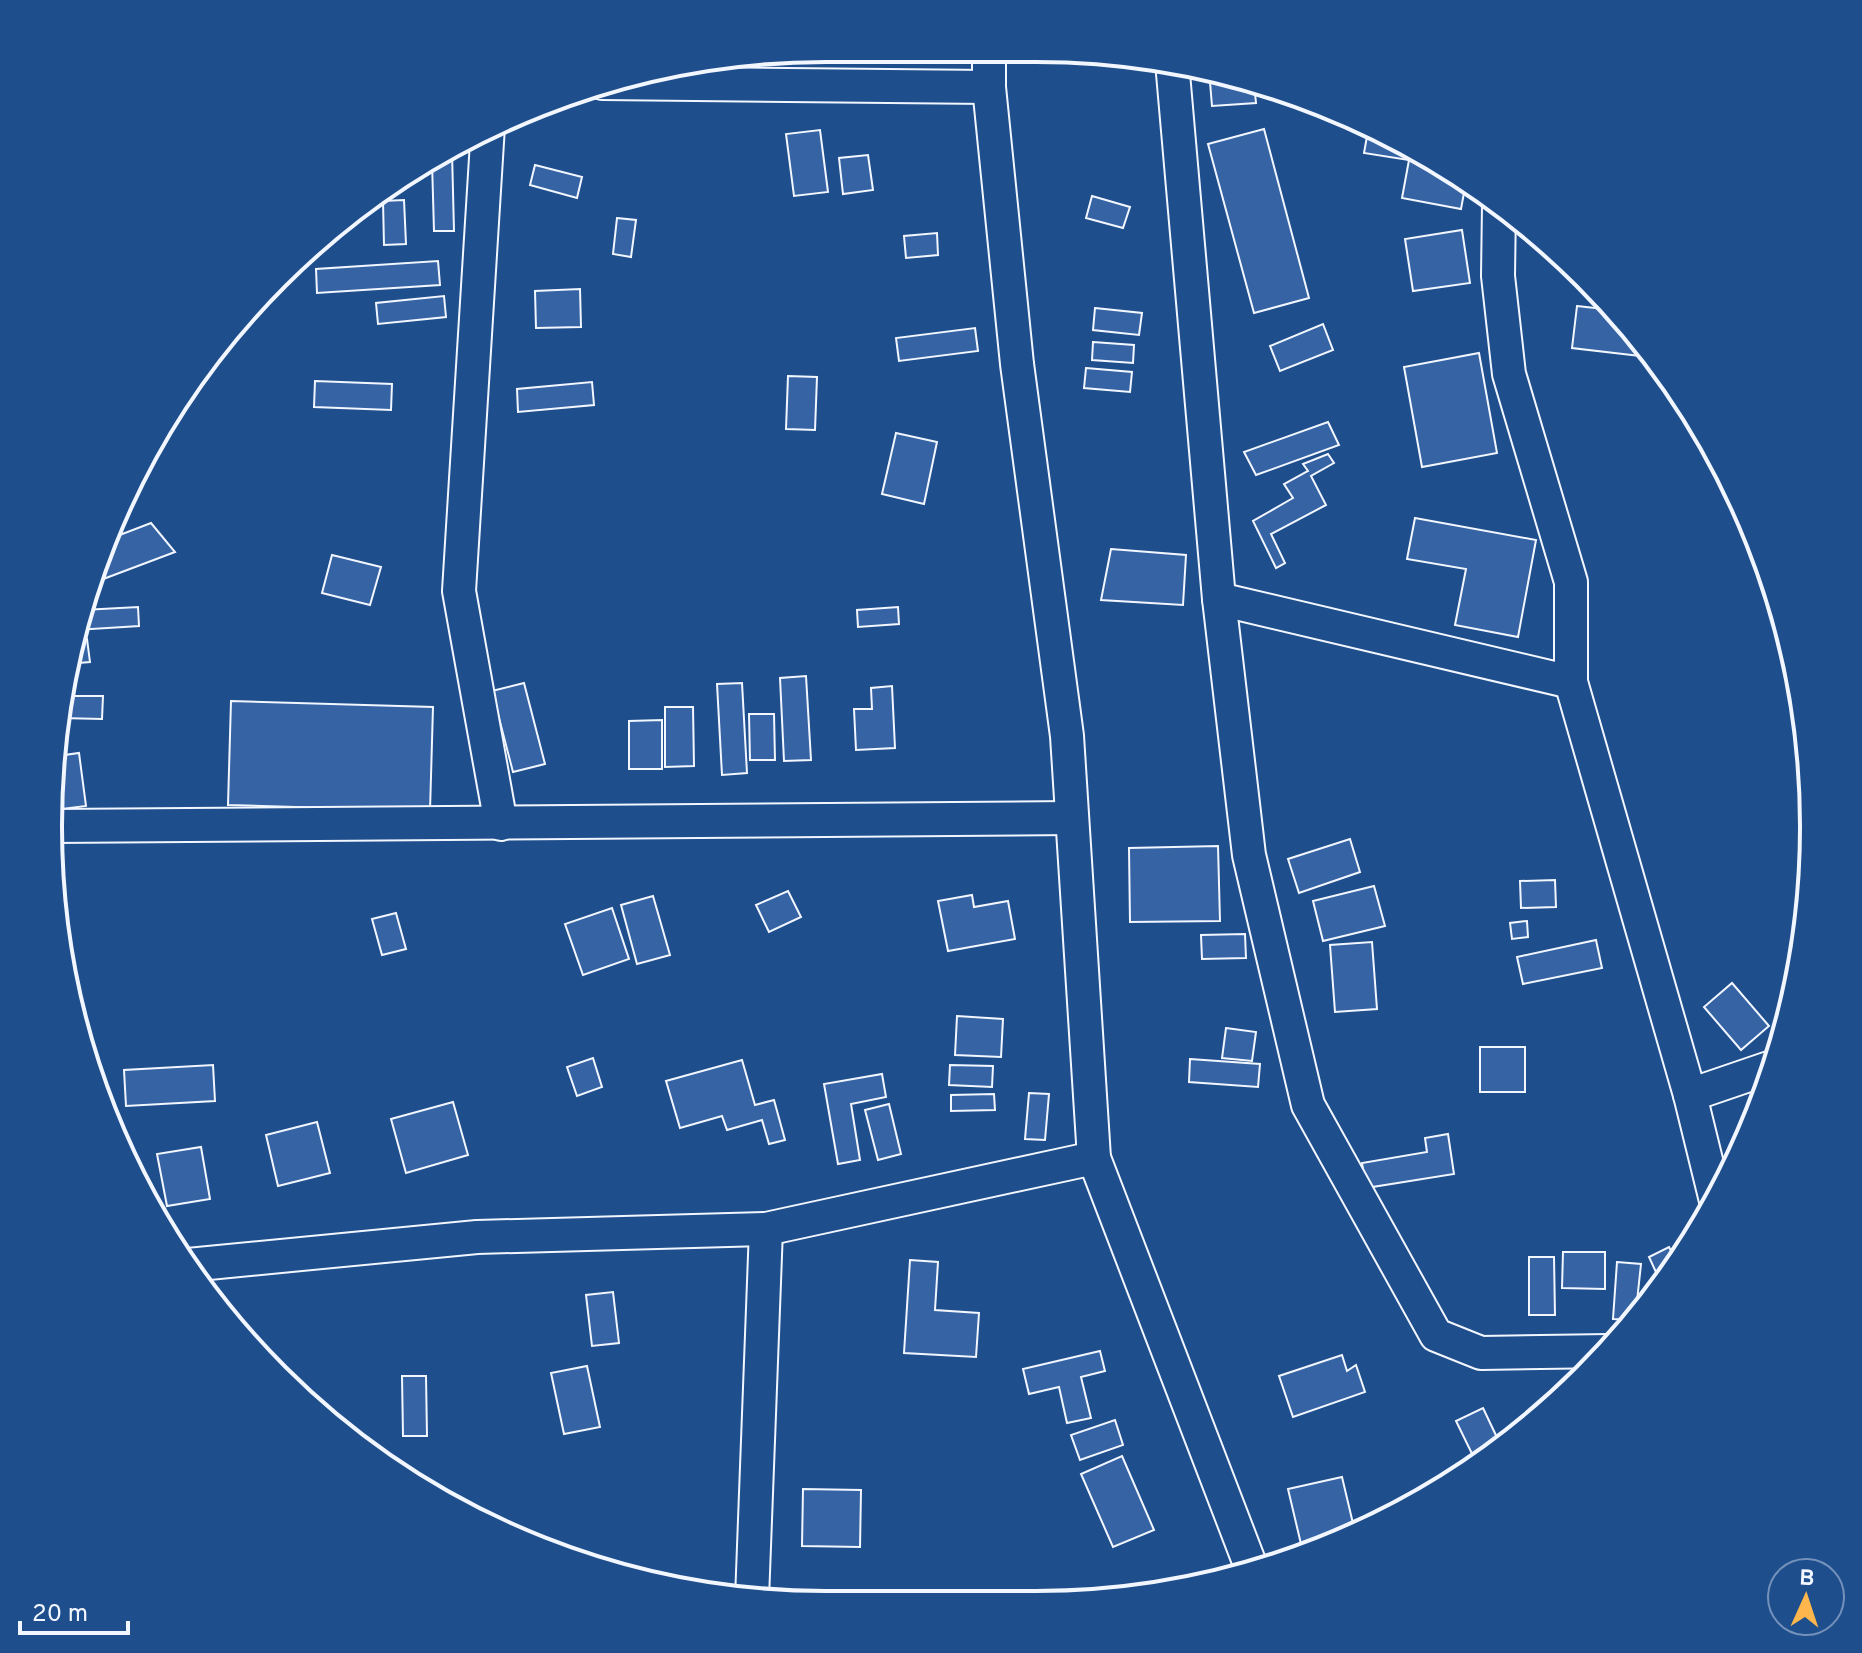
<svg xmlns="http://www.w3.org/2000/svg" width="1862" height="1653" viewBox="0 0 1862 1653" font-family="Overpass,sans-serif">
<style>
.building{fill:#3563a3;stroke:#f2f6ff;stroke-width:2}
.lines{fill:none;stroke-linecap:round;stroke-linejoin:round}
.street-casing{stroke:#f2f6ff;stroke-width:36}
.street{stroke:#1f4e8c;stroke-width:32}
.rim{fill:none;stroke:#f2f6ff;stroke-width:4}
</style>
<rect width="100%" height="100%" fill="#1f4e8c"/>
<g class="building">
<path d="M 1209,70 L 1254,83 L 1256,103 L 1212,106 Z"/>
<path d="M 1369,125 L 1425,153 L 1466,182 L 1461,209 L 1402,198 L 1409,160 L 1364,153 Z"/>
<path d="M 1264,129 L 1309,298 L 1254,313 L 1208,144 Z"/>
<path d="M 820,130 L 828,192 L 794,196 L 786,134 Z"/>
<path d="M 446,152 L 452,152 L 454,231 L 434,231 L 432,162 Z"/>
<path d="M 868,155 L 873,190 L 843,194 L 839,158 Z"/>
<path d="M 535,165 L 582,177 L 577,198 L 530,185 Z"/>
<path d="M 1092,196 L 1130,207 L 1123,228 L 1086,218 Z"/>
<path d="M 404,200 L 406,244 L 384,245 L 383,201 Z"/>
<path d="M 617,218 L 636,220 L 631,257 L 613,254 Z"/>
<path d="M 1462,230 L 1470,283 L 1413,291 L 1405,239 Z"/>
<path d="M 937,233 L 938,255 L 906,258 L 904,236 Z"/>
<path d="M 438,261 L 440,285 L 317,293 L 316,269 Z"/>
<path d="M 580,289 L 581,327 L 536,328 L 535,291 Z"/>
<path d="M 444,296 L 446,317 L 378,324 L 376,303 Z"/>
<path d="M 1577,306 L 1613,310 L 1657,358 L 1572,348 Z"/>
<path d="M 1095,308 L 1142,313 L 1139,335 L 1093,330 Z"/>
<path d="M 1323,324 L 1333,350 L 1280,371 L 1270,346 Z"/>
<path d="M 975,328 L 978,351 L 899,361 L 896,338 Z"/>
<path d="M 1093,342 L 1134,345 L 1133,363 L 1092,360 Z"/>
<path d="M 1479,353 L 1497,453 L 1422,467 L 1404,367 Z"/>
<path d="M 1086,368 L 1132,372 L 1130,392 L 1084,388 Z"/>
<path d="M 788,376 L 817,377 L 815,430 L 786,429 Z"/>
<path d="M 315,381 L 392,384 L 391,410 L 314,407 Z"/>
<path d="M 592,382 L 594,405 L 518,412 L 517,389 Z"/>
<path d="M 1328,422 L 1339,445 L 1256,475 L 1244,452 Z"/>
<path d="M 896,433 L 937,442 L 924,504 L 882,494 Z"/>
<path d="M 1328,454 L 1334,463 L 1311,476 L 1326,505 L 1271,534 L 1285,563 L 1276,568 L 1253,521 L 1293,498 L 1284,484 L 1308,471 L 1303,464 Z"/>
<path d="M 1415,518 L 1536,540 L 1518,637 L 1455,625 L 1466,569 L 1407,559 Z"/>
<path d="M 151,523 L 175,552 L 90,584 L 104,541 Z"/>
<path d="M 1111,549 L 1186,555 L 1183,605 L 1101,600 Z"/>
<path d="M 332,555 L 381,567 L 370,605 L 322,593 Z"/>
<path d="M 138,607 L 139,626 L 76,630 L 83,610 Z"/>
<path d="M 898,607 L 899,624 L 858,627 L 857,610 Z"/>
<path d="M 87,639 L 90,662 L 66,664 L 73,640 Z"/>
<path d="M 806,676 L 811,760 L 784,761 L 780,678 Z"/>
<path d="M 524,683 L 545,764 L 513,772 L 492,691 Z"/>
<path d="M 742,683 L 747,773 L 722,775 L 717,684 Z"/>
<path d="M 892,686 L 895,748 L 856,750 L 854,709 L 872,709 L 871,688 Z"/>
<path d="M 62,696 L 103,696 L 102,719 L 60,718 Z"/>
<path d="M 231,701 L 433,707 L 430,811 L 228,805 Z"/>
<path d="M 665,707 L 693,707 L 694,766 L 665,767 Z"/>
<path d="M 749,714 L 774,714 L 775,760 L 750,760 Z"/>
<path d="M 662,720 L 662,769 L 629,769 L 629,721 Z"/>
<path d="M 79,753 L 86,806 L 54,810 L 58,756 Z"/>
<path d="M 1350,839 L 1360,872 L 1299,893 L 1288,859 Z"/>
<path d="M 1218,846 L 1220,921 L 1130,922 L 1129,848 Z"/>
<path d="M 1555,880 L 1556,907 L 1521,908 L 1520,881 Z"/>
<path d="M 1374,886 L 1385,926 L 1323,941 L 1313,901 Z"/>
<path d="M 788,891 L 801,917 L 769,932 L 756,905 Z"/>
<path d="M 972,895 L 974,907 L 1008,901 L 1015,939 L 948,951 L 938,901 Z"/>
<path d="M 653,896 L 670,955 L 637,964 L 621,905 Z"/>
<path d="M 612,908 L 629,959 L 583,975 L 565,924 Z"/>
<path d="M 396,913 L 406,949 L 382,955 L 372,919 Z"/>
<path d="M 1527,921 L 1528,937 L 1512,939 L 1510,923 Z"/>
<path d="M 1245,934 L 1246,958 L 1202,959 L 1201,935 Z"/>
<path d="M 1596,940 L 1602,968 L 1523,984 L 1517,957 Z"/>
<path d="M 1372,942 L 1377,1009 L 1335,1012 L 1330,945 Z"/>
<path d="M 1732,983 L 1769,1026 L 1741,1050 L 1704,1007 Z"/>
<path d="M 957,1016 L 1003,1019 L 1001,1057 L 955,1055 Z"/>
<path d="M 1226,1028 L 1256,1032 L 1252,1061 L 1222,1058 Z"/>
<rect x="1480" y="1047" width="45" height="45"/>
<path d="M 593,1058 L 602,1087 L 577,1096 L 567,1067 Z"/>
<path d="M 1190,1059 L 1260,1064 L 1258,1087 L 1189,1082 Z"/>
<path d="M 742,1060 L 755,1105 L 774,1100 L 785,1140 L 769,1144 L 762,1120 L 727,1130 L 722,1116 L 680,1128 L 666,1081 Z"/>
<path d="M 213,1065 L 215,1101 L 126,1106 L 124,1070 Z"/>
<path d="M 950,1065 L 993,1066 L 992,1087 L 949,1085 Z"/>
<path d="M 882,1074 L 886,1097 L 851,1104 L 860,1160 L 838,1164 L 824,1084 Z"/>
<path d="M 1029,1093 L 1049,1094 L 1045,1140 L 1025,1139 Z"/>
<path d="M 994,1094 L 995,1110 L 951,1111 L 951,1095 Z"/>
<path d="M 453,1102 L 468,1155 L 406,1173 L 391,1119 Z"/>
<path d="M 889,1104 L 901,1154 L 878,1160 L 865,1110 Z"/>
<path d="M 317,1122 L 330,1173 L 278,1186 L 266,1135 Z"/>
<path d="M 1448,1134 L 1454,1174 L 1366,1188 L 1362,1163 L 1427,1152 L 1425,1138 Z"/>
<path d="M 201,1147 L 210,1199 L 167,1206 L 157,1154 Z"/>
<path d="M 1669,1247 L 1677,1262 L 1661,1283 L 1649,1257 Z"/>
<path d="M 1563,1252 L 1605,1252 L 1605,1289 L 1562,1288 Z"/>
<path d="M 1529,1257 L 1554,1257 L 1555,1315 L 1529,1315 Z"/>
<path d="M 910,1260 L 938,1262 L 935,1310 L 979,1313 L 976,1357 L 904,1353 Z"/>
<path d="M 1617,1262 L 1641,1264 L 1635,1320 L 1613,1319 Z"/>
<path d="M 613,1292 L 619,1343 L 592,1346 L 586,1295 Z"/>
<path d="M 1100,1351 L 1105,1371 L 1081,1377 L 1091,1418 L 1067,1423 L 1059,1387 L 1029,1394 L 1023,1369 Z"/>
<path d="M 1342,1355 L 1347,1371 L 1356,1365 L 1365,1392 L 1293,1417 L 1279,1376 Z"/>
<path d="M 587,1366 L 600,1427 L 564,1434 L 551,1373 Z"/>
<path d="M 402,1376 L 426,1376 L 427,1436 L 403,1436 Z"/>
<path d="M 1483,1408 L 1502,1448 L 1477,1464 L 1456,1421 Z"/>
<path d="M 1115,1420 L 1123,1445 L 1080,1460 L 1071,1435 Z"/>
<path d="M 1122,1456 L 1154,1530 L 1113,1547 L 1081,1474 Z"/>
<path d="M 1342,1477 L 1355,1532 L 1301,1544 L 1288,1489 Z"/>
<path d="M 803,1489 L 861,1490 L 860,1547 L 802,1546 Z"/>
</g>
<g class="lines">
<defs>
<g id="street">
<path d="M 989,55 L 989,87 L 1017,364 L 1067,736 L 1094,1158 L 1253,1572"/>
<path d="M 1172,62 L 1219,599 L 1249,855 L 1308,1105 L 1436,1335 L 1481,1353 L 1609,1351"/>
<path d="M 602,83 L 989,87"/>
<path d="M 488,126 L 459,591 L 501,824"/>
<path d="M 1499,205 L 1498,276 L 1509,374 L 1571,582 L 1571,682 L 1690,1095 L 1716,1201"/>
<path d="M 1219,599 L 1571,682"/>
<path d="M 53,826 L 1072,818"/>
<path d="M 1690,1095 L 1775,1066"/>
<path d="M 188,1265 L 477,1237 L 766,1229 L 1094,1158"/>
<path d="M 752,1599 L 766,1229"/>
</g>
</defs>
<use href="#street" class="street-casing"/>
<use href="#street" class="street"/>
</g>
<path d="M0 0H1862V1653H0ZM826 62H1036A764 764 0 0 1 1800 826V827A764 764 0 0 1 1036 1591H826A764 764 0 0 1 62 827V826A764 764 0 0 1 826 62Z" fill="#1f4e8c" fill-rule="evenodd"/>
<path class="rim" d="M826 62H1036A764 764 0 0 1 1800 826V827A764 764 0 0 1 1036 1591H826A764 764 0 0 1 62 827V826A764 764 0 0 1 826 62Z"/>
<g transform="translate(1806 1597) rotate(3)"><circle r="38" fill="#1f4e8c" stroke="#7391ba" stroke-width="2"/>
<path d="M0-6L14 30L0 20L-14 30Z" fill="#ffb74d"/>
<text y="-12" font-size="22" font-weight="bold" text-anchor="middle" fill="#f2f6ff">B</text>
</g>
<path d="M20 1621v12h108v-12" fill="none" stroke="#f2f6ff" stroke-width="4"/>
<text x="32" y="1621" font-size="24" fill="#f2f6ff" stroke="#1f4e8c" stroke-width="6" paint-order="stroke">20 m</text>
</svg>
